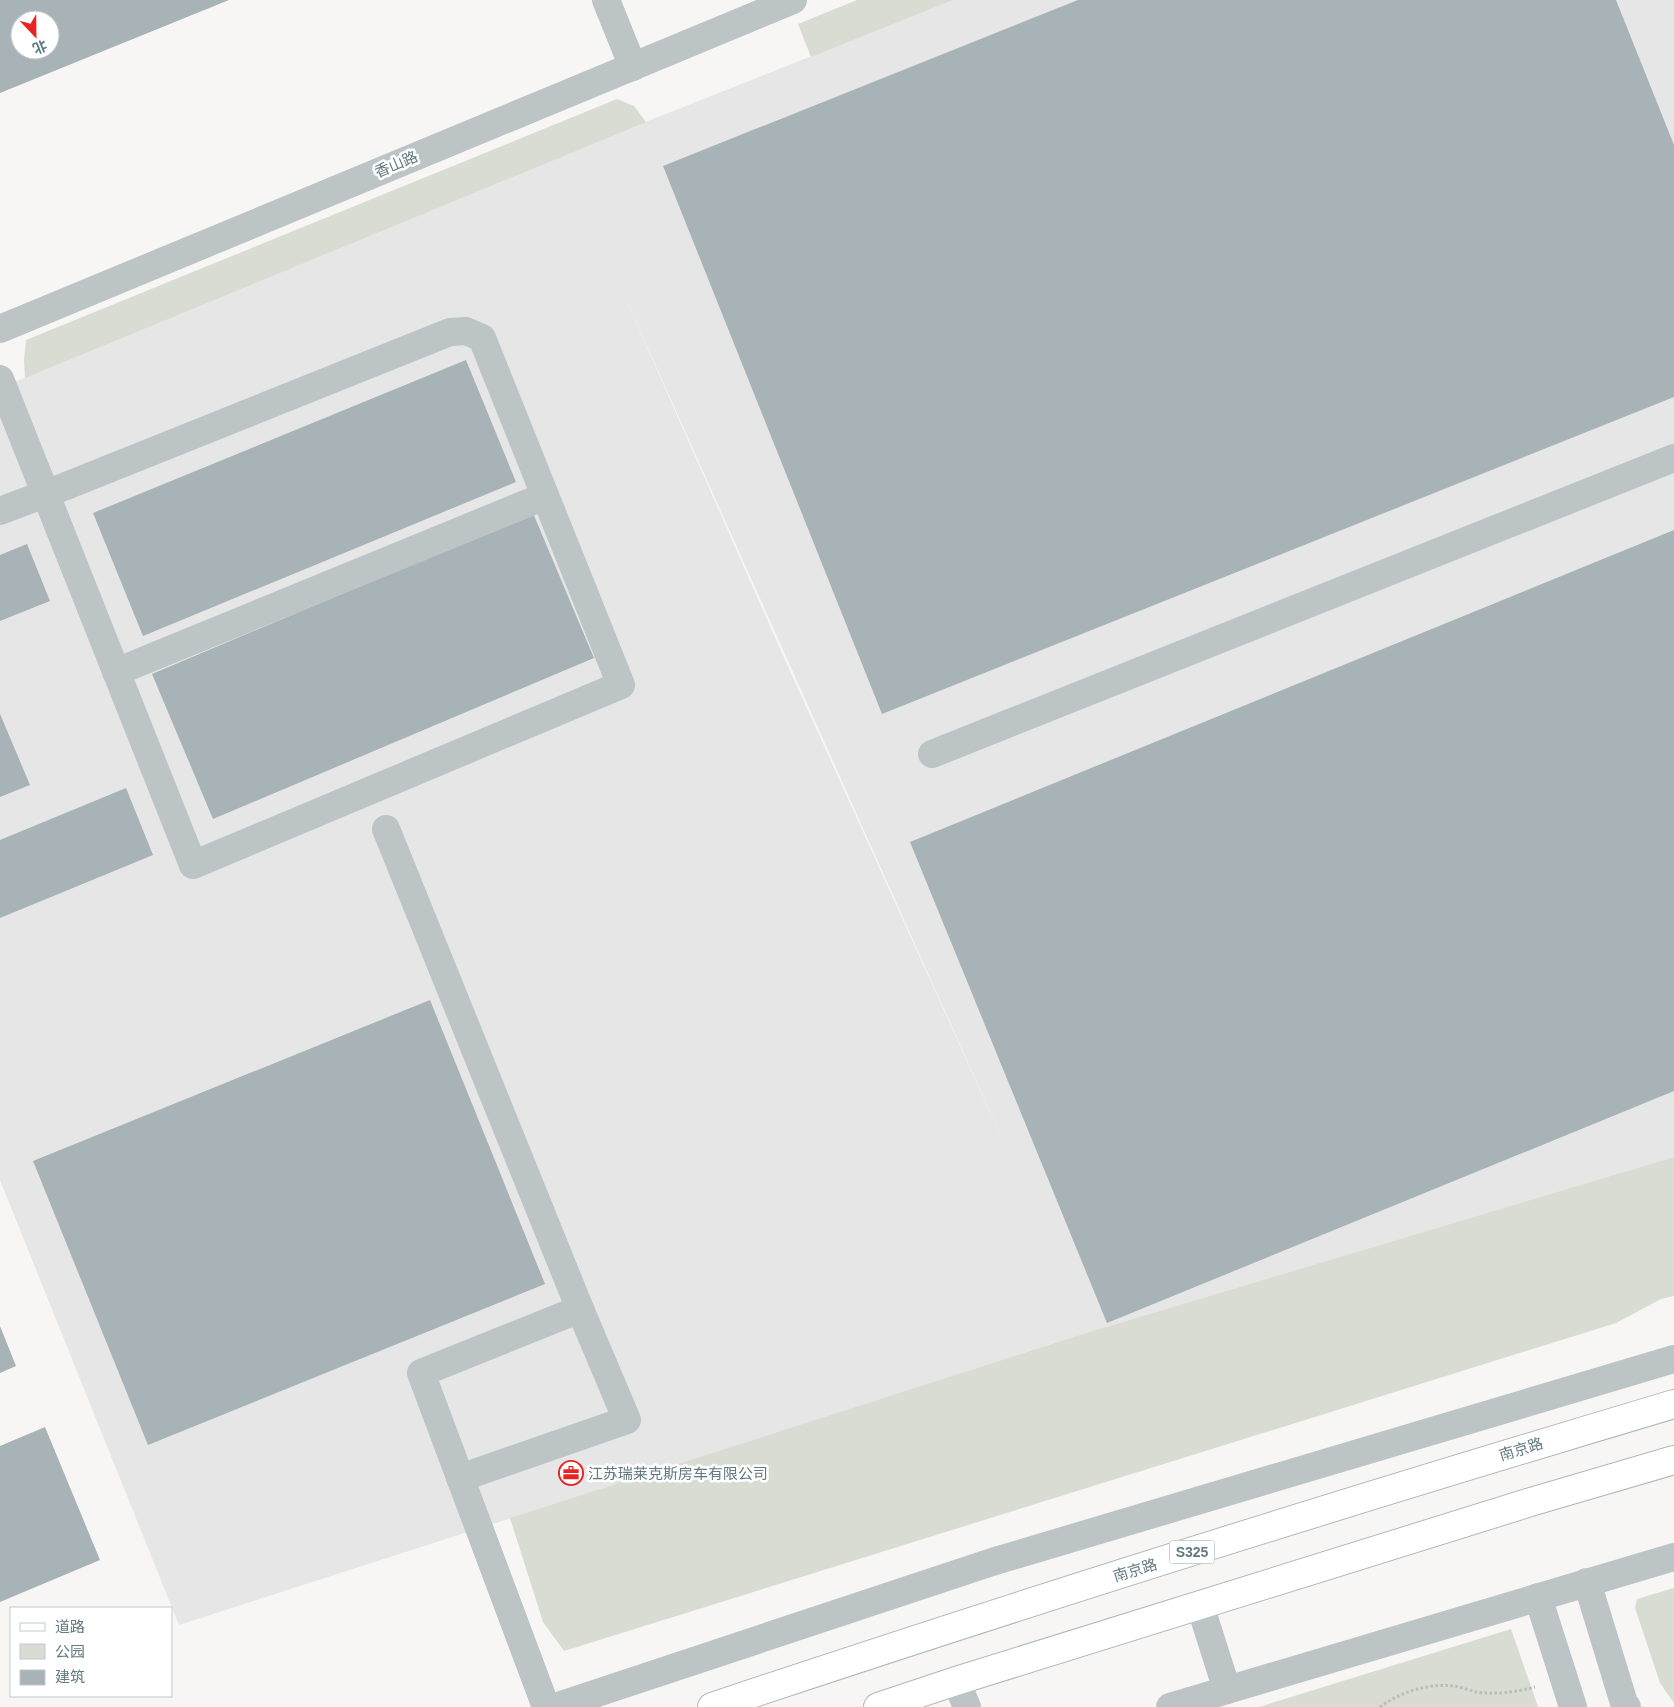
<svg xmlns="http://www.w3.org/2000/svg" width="1674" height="1707" viewBox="0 0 1674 1707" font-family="Helvetica,'Noto Sans SC',sans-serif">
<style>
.built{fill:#e5e6e5;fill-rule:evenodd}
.green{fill:#d8dcd3}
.building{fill:#a7b3b6;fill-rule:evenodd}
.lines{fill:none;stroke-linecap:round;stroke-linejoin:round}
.major-casing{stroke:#b1b8ba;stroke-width:30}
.path{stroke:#b7bcbe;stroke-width:3;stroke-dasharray:2.5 2.5;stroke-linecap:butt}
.minor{stroke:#bdc4c6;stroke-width:28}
.major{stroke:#fff;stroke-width:28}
.labels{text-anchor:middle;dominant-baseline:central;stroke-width:5;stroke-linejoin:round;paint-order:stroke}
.shield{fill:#fff;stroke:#90a1a6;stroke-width:1}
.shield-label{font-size:14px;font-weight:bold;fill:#617980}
.street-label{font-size:15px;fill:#617980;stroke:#fff}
.poi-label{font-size:15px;fill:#617980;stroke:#fff;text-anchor:start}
</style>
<rect width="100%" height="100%" fill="#f7f6f4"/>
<path class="built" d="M 953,0 L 1674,0 L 1674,1157 L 1089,1332 L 179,1625 L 0,1180 L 0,388 L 562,155 ZM 616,277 L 1014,1165 L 781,651 Z"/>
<g class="green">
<path d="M 857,0 L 953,0 L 811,57 L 798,24 Z"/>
<path d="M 617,99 L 634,106 L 646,122 L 25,378 L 24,360 L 26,340 Z"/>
<path d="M 1674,1157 L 1674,1296 L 1661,1299 L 1616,1323 L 564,1651 L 543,1622 L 510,1518 L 1089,1332 Z"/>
<path d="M 1674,1588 L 1674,1703 L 1660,1683 L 1635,1608 L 1637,1599 Z"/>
<path d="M 1511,1629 L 1538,1707 L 1259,1707 Z"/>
</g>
<g class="building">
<path d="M 0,0 L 229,0 L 0,93 ZM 20,20 L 50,20 L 50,50 L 20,50 Z"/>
<path d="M 1078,0 L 1616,0 L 1674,145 L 1674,397 L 882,714 L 663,166 Z"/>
<path d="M 466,360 L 516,482 L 143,636 L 93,513 Z"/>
<path d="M 533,513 L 594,658 L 213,819 L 152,674 Z"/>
<path d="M 1674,530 L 1674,1091 L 1107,1323 L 910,842 Z"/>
<path d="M 27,544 L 50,601 L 0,621 L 0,555 Z"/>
<path d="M 0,714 L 30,785 L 0,797 Z"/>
<path d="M 126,788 L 153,855 L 0,918 L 0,840 Z"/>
<path d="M 430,1000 L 545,1284 L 148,1445 L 33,1161 Z"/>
<path d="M 0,1326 L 16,1366 L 0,1373 Z"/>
<path d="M 45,1427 L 100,1560 L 0,1602 L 0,1446 Z"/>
</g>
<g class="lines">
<defs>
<g id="major">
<path d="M 712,1707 C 1031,1600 1352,1500 1674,1404"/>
<path d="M 878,1707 L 956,1681 L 1534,1501 L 1674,1460"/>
</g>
</defs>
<use href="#major" class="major-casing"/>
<path class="path" d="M 1380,1707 C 1401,1692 1427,1683 1454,1686 C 1461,1687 1469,1690 1476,1692 C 1495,1695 1516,1692 1535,1687"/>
<g class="minor">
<path d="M 606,0 L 633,67"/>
<path d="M 0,329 L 793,0"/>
<path d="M 0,379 L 193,865 L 621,685 L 482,338 L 466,331 L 450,332 L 66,486 L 0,511"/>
<path d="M 116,672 L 545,496"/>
<path d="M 932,754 L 1674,458"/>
<path d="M 386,829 L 580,1309 L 421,1373 L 546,1707"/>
<path d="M 460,1478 L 627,1420 L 580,1309"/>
<path d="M 1587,1582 L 1624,1703 L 1627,1707"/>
<path d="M 1538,1597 L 1573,1707"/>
<path d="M 1200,1605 L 1227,1690"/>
<path d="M 956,1681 L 967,1707"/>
<path d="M 555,1707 L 992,1562 L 1674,1359"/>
<path d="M 1170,1707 L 1674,1557"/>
</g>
<use href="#major" class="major"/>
</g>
<defs>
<symbol id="office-ring" viewBox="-11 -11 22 22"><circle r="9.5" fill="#fff" stroke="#e82422" stroke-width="1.5"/><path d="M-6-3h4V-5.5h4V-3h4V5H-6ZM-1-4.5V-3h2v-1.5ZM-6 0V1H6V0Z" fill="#e82422"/></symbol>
</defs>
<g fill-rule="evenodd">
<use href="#office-ring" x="557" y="1459" width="28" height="28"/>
</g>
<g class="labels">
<rect class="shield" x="1169.5" y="1540.5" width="45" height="23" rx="4"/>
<g class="shield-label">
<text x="1192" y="1552">S325</text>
</g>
<g class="street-label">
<text transform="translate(396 164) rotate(-23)">香山路</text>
<text transform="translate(1521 1449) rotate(-17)">南京路</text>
<text transform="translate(1135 1570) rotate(-17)">南京路</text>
</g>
<g class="poi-label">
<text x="588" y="1473">江苏瑞莱克斯房车有限公司</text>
</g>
</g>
<rect x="10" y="1607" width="162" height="90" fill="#ffffff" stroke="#c0c9cc"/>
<rect x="20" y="1623" width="25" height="8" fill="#ffffff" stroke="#c0c9cc"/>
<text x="55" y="1632" font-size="15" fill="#617980">道路</text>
<rect x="20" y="1644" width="25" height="15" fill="#d8dcd3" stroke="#c0c9cc"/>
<text x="55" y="1657" font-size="15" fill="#617980">公园</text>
<rect x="20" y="1670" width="25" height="15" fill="#a7b3b6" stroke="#c0c9cc"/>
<text x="55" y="1682" font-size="15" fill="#617980">建筑</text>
<g transform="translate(35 35) rotate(158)"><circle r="24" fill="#ffffff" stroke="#c0c9cc"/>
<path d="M0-4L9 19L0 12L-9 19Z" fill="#e82422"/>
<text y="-8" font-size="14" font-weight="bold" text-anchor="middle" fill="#617980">北</text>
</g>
</svg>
